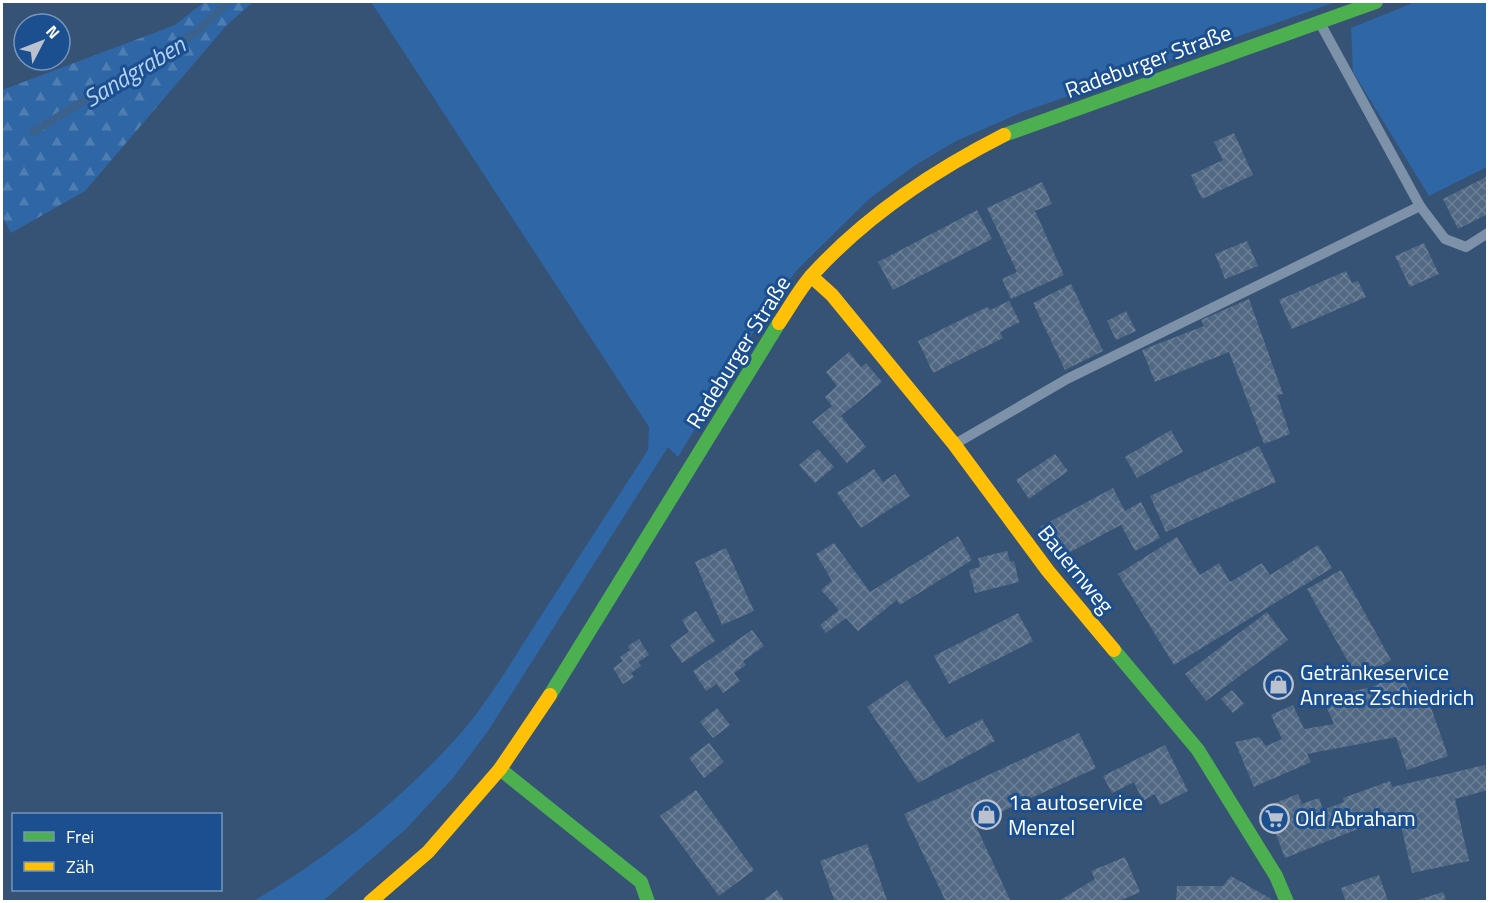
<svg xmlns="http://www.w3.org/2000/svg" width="1489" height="903" viewBox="0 0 1489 903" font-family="'Titillium Web',sans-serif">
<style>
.green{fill:#2f66a5}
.forest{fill:url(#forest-firs)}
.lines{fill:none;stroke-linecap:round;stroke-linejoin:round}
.stream{stroke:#3b618d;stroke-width:8}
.building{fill:url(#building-cross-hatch)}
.lane{stroke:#7d92a8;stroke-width:10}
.fast{stroke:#4caf50;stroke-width:14}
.slow{stroke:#ffc107;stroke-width:14}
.labels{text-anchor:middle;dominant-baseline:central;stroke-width:6;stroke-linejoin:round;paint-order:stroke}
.street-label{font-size:22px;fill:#fff;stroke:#1b4f8f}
.poi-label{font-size:22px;fill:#fff;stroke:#1b4f8f;text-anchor:start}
.water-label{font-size:24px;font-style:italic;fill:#b5d3f5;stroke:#1b4f8f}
</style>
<defs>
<pattern id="forest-firs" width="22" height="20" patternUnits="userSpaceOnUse" patternTransform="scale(1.5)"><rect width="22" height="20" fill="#2f66a5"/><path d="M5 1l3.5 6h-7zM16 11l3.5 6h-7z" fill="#4e7db2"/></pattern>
<pattern id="building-cross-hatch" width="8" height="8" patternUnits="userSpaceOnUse" patternTransform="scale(1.5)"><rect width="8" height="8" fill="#526984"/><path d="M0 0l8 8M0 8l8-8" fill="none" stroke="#6c8096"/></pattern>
</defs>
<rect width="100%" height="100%" fill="#365274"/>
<g class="green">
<path d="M 371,2 L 1336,2 L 1020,113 L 956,141 L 914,166 L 869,199 L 797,270 L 763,316 L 678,457 L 668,447 L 488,731 L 453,778 L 406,829 L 323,901 L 252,902 C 329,857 400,801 460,734 C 489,701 513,659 537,622 C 574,565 611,507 648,450 L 649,427 Z"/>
<path d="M 1415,2 L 1487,2 L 1487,167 L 1429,196 L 1353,72 L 1351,28 Z"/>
</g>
<path class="forest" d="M 204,2 L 253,2 L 226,26 L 85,191 L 11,233 L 2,216 L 2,90 L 175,25 Z"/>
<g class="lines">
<path class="stream" d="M 33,132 L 198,31 L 228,2"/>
</g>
<g class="building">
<path d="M 1234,133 L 1253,175 L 1202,199 L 1191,175 L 1223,160 L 1214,142 Z"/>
<path d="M 1488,176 L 1488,214 L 1458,229 L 1443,199 Z"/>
<path d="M 1042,182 L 1052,204 L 1035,211 L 1064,275 L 1011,299 L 1002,279 L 1017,272 L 987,208 Z"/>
<path d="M 977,210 L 992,239 L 893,290 L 878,262 Z"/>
<path d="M 1247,241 L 1258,266 L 1225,279 L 1215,254 Z"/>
<path d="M 1424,243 L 1439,274 L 1410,287 L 1395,256 Z"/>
<path d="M 1346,271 L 1352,283 L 1358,281 L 1366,297 L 1292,329 L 1279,300 Z"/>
<path d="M 1071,284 L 1103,351 L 1065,370 L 1033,303 Z"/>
<path d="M 1249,299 L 1283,394 L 1277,395 L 1290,434 L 1264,444 L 1229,352 L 1155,382 L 1142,350 L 1204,326 L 1201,320 Z"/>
<path d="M 1009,301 L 1020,322 L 1000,332 L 1003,338 L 933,373 L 918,341 L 987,307 L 990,310 Z"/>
<path d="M 1126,311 L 1136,331 L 1116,340 L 1107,321 Z"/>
<path d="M 849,352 L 861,367 L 866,363 L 882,382 L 841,416 L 866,447 L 847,463 L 812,422 L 832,406 L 825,397 L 837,386 L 826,372 Z"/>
<path d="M 1171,430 L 1183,452 L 1137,478 L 1125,457 Z"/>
<path d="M 1259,446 L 1276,482 L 1166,532 L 1150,496 Z"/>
<path d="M 818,449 L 834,467 L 815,483 L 799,465 Z"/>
<path d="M 1055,454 L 1068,471 L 1029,499 L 1016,480 Z"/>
<path d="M 874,469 L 883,482 L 895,474 L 910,496 L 861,528 L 837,493 Z"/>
<path d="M 1113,488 L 1125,511 L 1141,502 L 1160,538 L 1135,551 L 1121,525 L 1057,559 L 1040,527 Z"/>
<path d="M 958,536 L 972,560 L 900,605 L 897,600 L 858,631 L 846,618 L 826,633 L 820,625 L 839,610 L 821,590 L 832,581 L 816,554 L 834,543 L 870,592 Z"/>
<path d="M 1177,537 L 1200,575 L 1219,563 L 1230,582 L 1262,563 L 1270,575 L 1318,545 L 1332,568 L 1174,665 L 1118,574 Z"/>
<path d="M 726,548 L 754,611 L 722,625 L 695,562 Z"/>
<path d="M 1007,551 L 1010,562 L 1014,561 L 1019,582 L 975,593 L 969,570 L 980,567 L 978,558 Z"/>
<path d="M 1341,570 L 1391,660 L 1358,679 L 1307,589 Z"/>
<path d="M 696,611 L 715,641 L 682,663 L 670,645 L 689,632 L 682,620 Z"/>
<path d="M 1267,612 L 1288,640 L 1206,701 L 1185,674 Z"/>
<path d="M 1018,613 L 1033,641 L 949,684 L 934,656 Z"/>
<path d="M 752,630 L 764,646 L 743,661 L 746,665 L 734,673 L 740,681 L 723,693 L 717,684 L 706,691 L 693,671 Z"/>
<path d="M 639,639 L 649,655 L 638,662 L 641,666 L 631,673 L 634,677 L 623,684 L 613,668 L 623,661 L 620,657 L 630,650 L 628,646 Z"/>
<path d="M 1400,672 L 1414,701 L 1427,696 L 1448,756 L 1407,770 L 1396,737 L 1307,754 L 1311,762 L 1254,787 L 1235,742 L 1259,737 L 1266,746 L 1282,739 L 1271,715 L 1293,705 L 1304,729 L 1334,724 L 1322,697 L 1373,687 Z"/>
<path d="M 907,680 L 946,738 L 982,719 L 995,741 L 918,783 L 867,707 Z"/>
<path d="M 1232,690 L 1244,704 L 1233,713 L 1221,699 Z"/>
<path d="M 717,708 L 730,725 L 713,738 L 700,722 Z"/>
<path d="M 1079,733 L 1096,768 L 975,824 L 1011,902 L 946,902 L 904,814 Z"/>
<path d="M 709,743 L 724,762 L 704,778 L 689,758 Z"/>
<path d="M 1165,745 L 1188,791 L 1160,805 L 1155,794 L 1143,801 L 1134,782 L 1112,793 L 1103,776 Z"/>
<path d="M 1485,765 L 1488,790 L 1455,799 L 1469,861 L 1412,873 L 1398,813 L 1285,858 L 1274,829 L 1269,831 L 1260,809 L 1298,794 L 1302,804 L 1319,798 L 1323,810 L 1344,802 L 1343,798 L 1390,781 L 1392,787 Z"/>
<path d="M 696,790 L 754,870 L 719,896 L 660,816 Z"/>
<path d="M 867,844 L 887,900 L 835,902 L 820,861 Z"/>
<path d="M 1125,857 L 1140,892 L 1117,902 L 1057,902 L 1095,879 L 1091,871 Z"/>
<path d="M 1379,875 L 1388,901 L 1346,902 L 1341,888 Z"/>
<path d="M 1231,876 L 1271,899 L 1269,902 L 1176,902 L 1177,886 L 1223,886 Z"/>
<path d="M 777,890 L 785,902 L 761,902 Z"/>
<path d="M 1443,892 L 1447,902 L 1414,902 L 1414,901 Z"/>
</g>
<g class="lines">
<g class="lane">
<path d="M 1420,206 L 1445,239 L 1466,247 L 1488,233"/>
<path d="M 955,444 L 1067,379 L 1420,206 L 1320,23"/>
</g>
<g class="fast">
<path d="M 1004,135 L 1376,2"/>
<path d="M 1114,650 L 1198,750 L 1276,876 L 1287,902"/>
<path d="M 550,695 L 779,323"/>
<path d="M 500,769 L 641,882 L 648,902"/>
</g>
<g class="slow">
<path d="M 811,276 L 832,295 L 954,444 L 1048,571 L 1114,650"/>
<path d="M 779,323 C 790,307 800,288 813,274 C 866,216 935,170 1004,135"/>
<path d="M 370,902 L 428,852 L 500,769 L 550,695"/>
</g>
</g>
<defs>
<symbol id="shop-ring" viewBox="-11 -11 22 22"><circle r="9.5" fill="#1b4f8f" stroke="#b9c2ce" stroke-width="1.5"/><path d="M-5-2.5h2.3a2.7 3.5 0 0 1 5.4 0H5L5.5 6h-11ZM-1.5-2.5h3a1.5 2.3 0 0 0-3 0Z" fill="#b9c2ce"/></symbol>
<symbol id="supermarket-ring" viewBox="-11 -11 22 22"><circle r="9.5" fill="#1b4f8f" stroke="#b9c2ce" stroke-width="1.5"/><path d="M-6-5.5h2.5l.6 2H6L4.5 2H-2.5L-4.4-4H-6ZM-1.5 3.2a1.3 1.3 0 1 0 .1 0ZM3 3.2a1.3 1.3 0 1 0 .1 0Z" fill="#b9c2ce"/></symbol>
</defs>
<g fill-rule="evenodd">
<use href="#shop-ring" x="1262" y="668" width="33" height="33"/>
<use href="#shop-ring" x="970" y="798" width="33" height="33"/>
<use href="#supermarket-ring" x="1258" y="802" width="33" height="33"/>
</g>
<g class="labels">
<g class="street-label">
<text transform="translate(1148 61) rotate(-20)">Radeburger Straße</text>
<text transform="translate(738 352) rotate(-58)">Radeburger Straße</text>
<text transform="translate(1076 569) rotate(51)">Bauernweg</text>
</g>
<g class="poi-label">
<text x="1300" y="672">Getränkeservice<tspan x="1300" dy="25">Anreas Zschiedrich</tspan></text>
<text x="1008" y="802">1a autoservice<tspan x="1008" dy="25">Menzel</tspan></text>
<text x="1295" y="818">Old Abraham</text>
</g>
<g class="water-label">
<text transform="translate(134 71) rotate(-31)">Sandgraben</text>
</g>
</g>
<rect width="1489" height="903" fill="none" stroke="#ffffff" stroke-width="6"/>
<rect x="12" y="813" width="210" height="78" fill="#1b4f8f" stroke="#7695bc" stroke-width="1.5"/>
<rect x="24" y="832" width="30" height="9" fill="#4caf50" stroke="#7695bc" stroke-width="1.5"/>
<text x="66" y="843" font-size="18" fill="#ffffff">Frei</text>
<rect x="24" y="862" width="30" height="9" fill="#ffc107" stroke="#7695bc" stroke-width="1.5"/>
<text x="66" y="873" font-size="18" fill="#ffffff">Zäh</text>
<g transform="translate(42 42) rotate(48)"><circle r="28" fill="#1b4f8f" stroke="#7695bc" stroke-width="1.5"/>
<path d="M0-4.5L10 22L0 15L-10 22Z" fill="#b9c2ce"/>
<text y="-9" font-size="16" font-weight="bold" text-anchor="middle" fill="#ffffff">N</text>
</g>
</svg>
